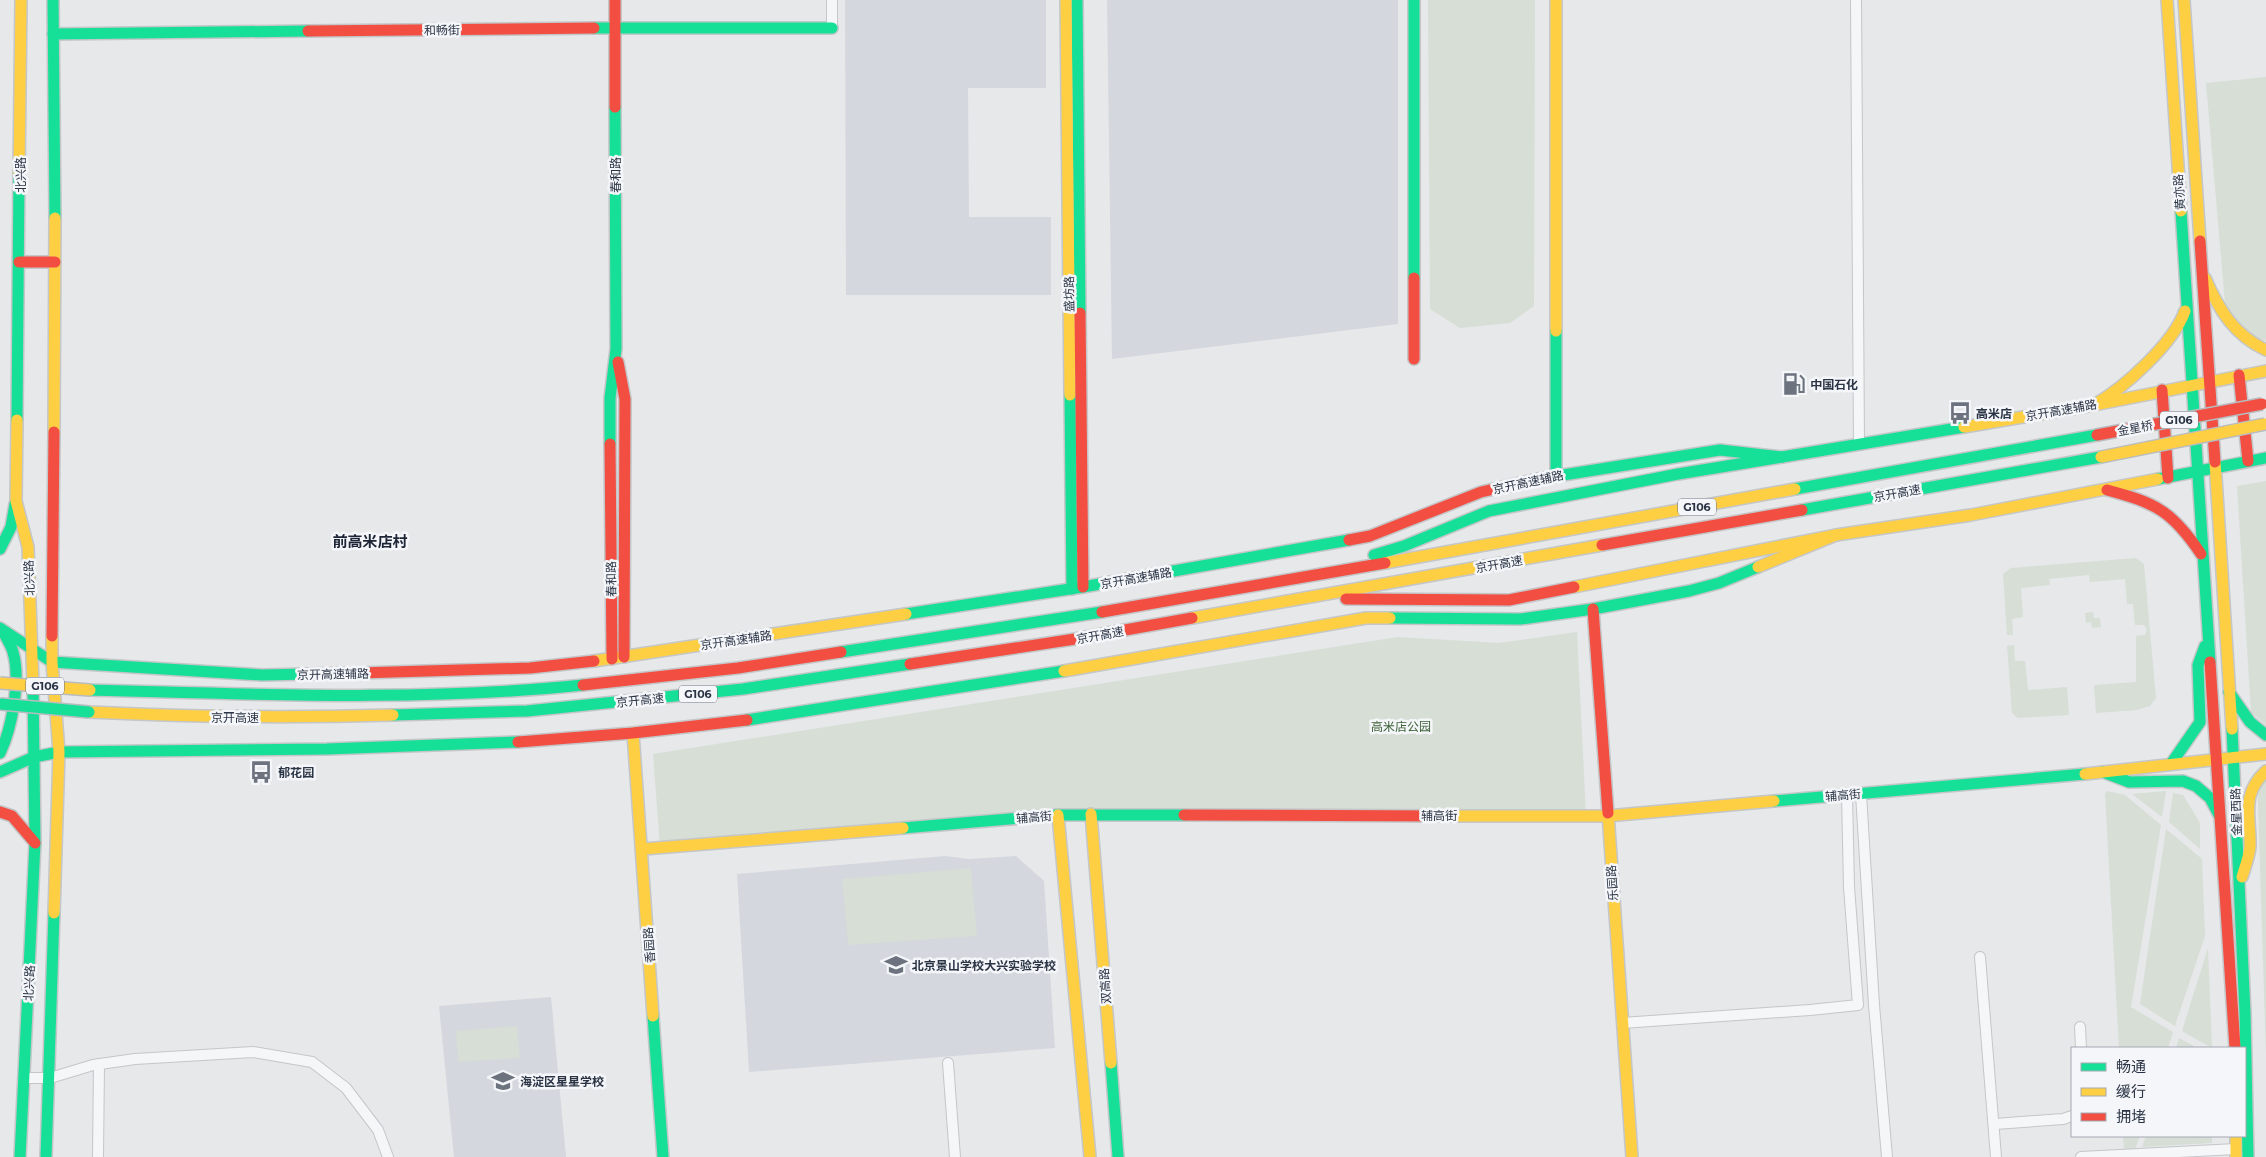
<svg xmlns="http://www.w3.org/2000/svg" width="2266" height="1157" viewBox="0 0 2266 1157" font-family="Montserrat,'Noto Sans SC',sans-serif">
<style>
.built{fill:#d4d7dd}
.green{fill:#d6ded6}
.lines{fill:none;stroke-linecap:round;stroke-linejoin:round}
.street-casing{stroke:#c4c6c8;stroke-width:12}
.fast-casing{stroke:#c4c6c8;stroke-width:14}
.slow-casing{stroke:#c4c6c8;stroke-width:14}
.jam-casing{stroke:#c4c6c8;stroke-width:14}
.street{stroke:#f5f6f7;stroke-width:10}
.fast{stroke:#16e098;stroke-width:11}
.slow{stroke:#ffcf43;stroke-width:11}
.jam{stroke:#f24e42;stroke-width:11}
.fast-bridge-casing{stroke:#b8bbbf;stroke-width:14;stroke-linecap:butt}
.slow-bridge-casing{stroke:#b8bbbf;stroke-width:14;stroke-linecap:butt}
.jam-bridge-casing{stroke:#b8bbbf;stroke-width:14;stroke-linecap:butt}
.fast-bridge{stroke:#16e098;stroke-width:11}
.slow-bridge{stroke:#ffcf43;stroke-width:11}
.jam-bridge{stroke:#f24e42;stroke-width:11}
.labels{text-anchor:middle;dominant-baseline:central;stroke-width:5;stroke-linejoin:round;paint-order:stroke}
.shield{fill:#f4f6f9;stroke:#676e7b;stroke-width:1}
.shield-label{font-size:11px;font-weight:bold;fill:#2b3445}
.street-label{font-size:12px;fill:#2b3445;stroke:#f4f6f9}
.poi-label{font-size:12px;font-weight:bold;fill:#2b3445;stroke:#f4f6f9;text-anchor:start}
.park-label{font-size:12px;fill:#3f6138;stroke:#f4f6f9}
.quarter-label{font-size:15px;font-weight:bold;fill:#1d2536;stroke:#f4f6f9}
</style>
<rect width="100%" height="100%" fill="#e6e8ea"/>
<g class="built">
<path d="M 845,0 L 1046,0 L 1046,88 L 968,88 L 969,217 L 1051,217 L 1051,295 L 846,295 Z"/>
<path d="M 1107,0 L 1398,0 L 1398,324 L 1112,359 Z"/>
<path d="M 945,856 L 969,859 L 1016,856 L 1044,881 L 1055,1048 L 749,1072 L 737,874 Z"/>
<path d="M 551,997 L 566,1157 L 454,1157 L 439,1006 Z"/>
</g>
<g class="green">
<path d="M 1428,0 L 1535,0 L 1534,306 L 1510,323 L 1460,328 L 1430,309 Z"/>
<path d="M 2266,77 L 2266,341 L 2244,332 L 2226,315 L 2206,83 Z"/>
<path d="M 2266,481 L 2266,725 L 2251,712 L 2237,486 Z"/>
<path d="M 2136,558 L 2144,564 L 2156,698 L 2150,706 L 2137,710 L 2096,713 L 2094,685 L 2136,682 L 2136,636 L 2145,635 L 2147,630 L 2144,625 L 2135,625 L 2133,604 L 2127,604 L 2125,579 L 2090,582 L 2089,575 L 2049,579 L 2050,585 L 2021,588 L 2023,617 L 2012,619 L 2013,635 L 2007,635 L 2003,574 L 2011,568 Z"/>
<path d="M 2093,612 L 2094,618 L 2100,618 L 2101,627 L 2092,628 L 2091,622 L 2086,623 L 2085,613 Z"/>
<path d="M 1577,632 L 1586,816 L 1133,814 L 660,847 L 653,754 L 1398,637 L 1499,643 Z"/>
<path d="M 2014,645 L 2015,661 L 2025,661 L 2028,690 L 2067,687 L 2069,715 L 2018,718 L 2012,713 L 2007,646 Z"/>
<path d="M 2266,770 L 2266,1055 L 2257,771 Z"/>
<path d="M 2107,791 L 2125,795 L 2161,825 L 2131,1007 L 2173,1032 L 2168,1048 L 2119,1048 L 2105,794 Z"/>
<path d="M 2166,791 L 2162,817 L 2132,794 Z"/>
<path d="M 2173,793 L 2183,795 L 2200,823 L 2200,849 L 2169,822 Z"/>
<path d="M 2166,829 L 2202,859 L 2205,936 L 2175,1026 L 2140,1004 Z"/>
<path d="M 971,868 L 977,936 L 848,945 L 842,879 Z"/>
<path d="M 2208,948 L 2212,1048 L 2182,1031 Z"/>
<path d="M 517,1026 L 520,1058 L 458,1062 L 456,1031 Z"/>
<path d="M 2179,1038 L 2197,1048 L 2176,1048 Z"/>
<path d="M 2123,1136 L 2140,1136 L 2135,1149 L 2124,1149 Z"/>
<path d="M 2146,1136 L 2212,1136 L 2212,1143 L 2142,1147 Z"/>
</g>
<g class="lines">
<defs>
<g id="street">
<path d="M 1856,0 L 1859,444"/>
<path d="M 832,28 L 832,0"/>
<path d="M 1861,794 L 1874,1005 L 1887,1157"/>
<path d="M 1980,957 L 1996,1157"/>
<path d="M 1622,1023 L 1810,1010 L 1858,1005 L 1849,887 L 1847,795"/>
<path d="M 2080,1027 L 2081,1048"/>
<path d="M 948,1063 L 955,1157"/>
<path d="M 24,1078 L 50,1078 L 93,1065 L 135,1059 L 253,1052 L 312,1062 L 346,1088 L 378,1130 L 388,1157"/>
<path d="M 1995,1124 L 2063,1119 L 2072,1116"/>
<path d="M 98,1157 L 99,1064"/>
<path d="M 2081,1157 L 2236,1149"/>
</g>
<g id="fast">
<path d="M 53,0 L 55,218"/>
<path d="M 1077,0 L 1080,313"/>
<path d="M 1414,0 L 1414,278"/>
<path d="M 594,28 L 832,28"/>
<path d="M 53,34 L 308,31"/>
<path d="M 2181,211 L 2210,662"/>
<path d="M 1556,331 L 1556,476"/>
<path d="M 1070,395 L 1072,589"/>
<path d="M 17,420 L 19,174"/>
<path d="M 610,444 L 610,398 L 616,349 L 615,107"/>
<path d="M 1538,479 L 1720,450 L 1782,457 L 1964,427"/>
<path d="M 2158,479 L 2266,458"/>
<path d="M 1795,489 L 2097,435"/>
<path d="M 1802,510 L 2101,457"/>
<path d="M 0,549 L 11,527 L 15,504"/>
<path d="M 1374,555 L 1404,546 L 1489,511 L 1678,474 L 1782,457"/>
<path d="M 906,614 L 1083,587 L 1349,540"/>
<path d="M 1390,618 L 1521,619 L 1593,609 L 1689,591 L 1719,583 L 1758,567"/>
<path d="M 0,628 L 52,662 L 262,675 L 359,673"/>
<path d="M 841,652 L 1102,612"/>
<path d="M 90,690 C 254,694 420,702 583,685"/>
<path d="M 2229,692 L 2250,722 L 2266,735"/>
<path d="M 393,715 L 527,711 L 743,689 L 910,664"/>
<path d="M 747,720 L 1064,671"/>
<path d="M 2232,729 L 2245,1013 L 2248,1157"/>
<path d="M 0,753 C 12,728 21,680 13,652 C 11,645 6,638 3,631"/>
<path d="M 2171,764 L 2200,722 L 2198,665 L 2205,646"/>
<path d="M 0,772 L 34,757 L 59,752 L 327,749 L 518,742"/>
<path d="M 2103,772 L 2129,782 L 2183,781 L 2196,786 L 2210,798 L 2219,815"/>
<path d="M 1774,801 L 2085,774"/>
<path d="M 903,828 L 1058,815 L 1184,815"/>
<path d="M 653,1016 L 663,1157"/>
<path d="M 1111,1063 L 1118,1157"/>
<path d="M 20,1157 L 35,843 L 33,684"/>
<path d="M 46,1157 L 54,913"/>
</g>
<g id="slow">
<path d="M 1066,0 L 1070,395"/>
<path d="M 1556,0 L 1556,331"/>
<path d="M 2167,0 L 2181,211"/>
<path d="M 2184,0 L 2200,241"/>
<path d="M 19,174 L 21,0"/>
<path d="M 2205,278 C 2219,310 2234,335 2266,350"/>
<path d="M 2094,405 C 2124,388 2173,344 2185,311"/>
<path d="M 17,420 L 16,501 L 28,547 L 33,684"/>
<path d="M 1964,427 L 2094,405 L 2266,371"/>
<path d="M 54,432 L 55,218"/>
<path d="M 2215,462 L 2232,729"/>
<path d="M 1385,563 L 1795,489"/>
<path d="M 1758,567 L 1836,535 L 1971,515 L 2158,479"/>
<path d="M 1574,587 L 1836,535"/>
<path d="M 1192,618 L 1602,545"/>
<path d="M 52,636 L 52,662 L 59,752 L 54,913"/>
<path d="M 594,661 L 906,614"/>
<path d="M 1064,671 L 1366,618 L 1390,618"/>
<path d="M 89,712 C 190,717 291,718 393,715"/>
<path d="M 633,733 L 653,1016"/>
<path d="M 2085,774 L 2266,754"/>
<path d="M 1608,813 L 1632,1157"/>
<path d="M 1091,814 L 1111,1063"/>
<path d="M 1058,815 L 1090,1157"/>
<path d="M 1445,816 L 1607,816 L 1774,801"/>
<path d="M 643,849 L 903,828"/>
<path d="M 2242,877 C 2245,867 2249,857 2250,847 C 2251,816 2240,795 2266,771"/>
<path d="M 2236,1136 L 2236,1157"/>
</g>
<g id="jam">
<path d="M 615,0 L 615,107"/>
<path d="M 308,31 L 594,28"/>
<path d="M 2200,241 L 2215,462"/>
<path d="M 19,262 L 55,262"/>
<path d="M 1414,278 L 1414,359"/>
<path d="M 1080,313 L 1083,587"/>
<path d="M 618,362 L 625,399 L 624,657"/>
<path d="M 2239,375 L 2248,461"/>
<path d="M 2162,390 L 2168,478"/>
<path d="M 610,444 L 612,659"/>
<path d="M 2107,490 C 2156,503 2172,511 2201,554"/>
<path d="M 1349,540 L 1370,536 L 1481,492 L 1538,479"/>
<path d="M 1602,545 L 1802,510"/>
<path d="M 1346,599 L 1509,600 L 1574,587"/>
<path d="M 1593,609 L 1608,813"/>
<path d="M 1102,612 L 1385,563"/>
<path d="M 52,636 L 54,432"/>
<path d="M 2210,662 L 2235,1048"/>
<path d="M 910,664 L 1075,639 L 1192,618"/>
<path d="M 359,673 L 530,668 L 594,661"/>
<path d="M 583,685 L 738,668 L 841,652"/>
<path d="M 518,742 L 633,733 L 747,720"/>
<path d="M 0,812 L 12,816 L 35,843"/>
<path d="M 1184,815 L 1445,816"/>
</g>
</defs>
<use href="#street" class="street-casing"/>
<use href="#fast" class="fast-casing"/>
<use href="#slow" class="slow-casing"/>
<use href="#jam" class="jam-casing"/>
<use href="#street" class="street"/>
<use href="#fast" class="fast"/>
<use href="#slow" class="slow"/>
<use href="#jam" class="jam"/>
<defs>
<path id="fast-bridge" d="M 0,704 L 89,712"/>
<g id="slow-bridge">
<path d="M 2101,457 L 2265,424"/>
<path d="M 0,683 L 90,690"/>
</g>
<path id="jam-bridge" d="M 2097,435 L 2262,404"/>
</defs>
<use href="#fast-bridge" class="fast-bridge-casing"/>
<use href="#slow-bridge" class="slow-bridge-casing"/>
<use href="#jam-bridge" class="jam-bridge-casing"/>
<use href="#fast-bridge" class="fast-bridge"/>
<use href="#slow-bridge" class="slow-bridge"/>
<use href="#jam-bridge" class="jam-bridge"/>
</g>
<defs>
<symbol id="fuel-bare" viewBox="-9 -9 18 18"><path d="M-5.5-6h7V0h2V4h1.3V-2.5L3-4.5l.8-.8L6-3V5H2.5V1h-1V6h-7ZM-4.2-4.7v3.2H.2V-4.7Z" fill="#6c737f" stroke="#f4f6f9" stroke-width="2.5" paint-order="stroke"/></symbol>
<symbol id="bus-bare" viewBox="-9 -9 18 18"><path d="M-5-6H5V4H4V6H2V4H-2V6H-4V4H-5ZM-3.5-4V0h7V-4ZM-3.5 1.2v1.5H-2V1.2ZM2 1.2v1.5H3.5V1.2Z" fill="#6c737f" stroke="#f4f6f9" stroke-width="2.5" paint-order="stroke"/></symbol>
<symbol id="school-bare" viewBox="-9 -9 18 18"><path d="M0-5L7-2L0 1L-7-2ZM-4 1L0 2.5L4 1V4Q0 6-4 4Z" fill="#6c737f" stroke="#f4f6f9" stroke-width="2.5" paint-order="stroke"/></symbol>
</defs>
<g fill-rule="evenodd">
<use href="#fuel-bare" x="1778" y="368" width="32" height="32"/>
<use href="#bus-bare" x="1944" y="397" width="32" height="32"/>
<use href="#bus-bare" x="245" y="756" width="32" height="32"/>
<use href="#school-bare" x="880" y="949" width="32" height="32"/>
<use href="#school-bare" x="487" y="1065" width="32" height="32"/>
</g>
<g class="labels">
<g class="shield">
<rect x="2160" y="411.5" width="38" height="17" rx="4"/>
<rect x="1678" y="498.5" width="38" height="17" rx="4"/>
<rect x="26" y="677.5" width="38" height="17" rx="4"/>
<rect x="679" y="685.5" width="38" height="17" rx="4"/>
</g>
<g class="shield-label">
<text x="2179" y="420">G106</text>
<text x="1697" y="507">G106</text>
<text x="45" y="686">G106</text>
<text x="698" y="694">G106</text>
</g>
<g class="street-label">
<text transform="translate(442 30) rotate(-1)">和畅街</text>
<text transform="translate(20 175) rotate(-90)">北兴路</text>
<text transform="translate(615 175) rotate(-90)">春和路</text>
<text transform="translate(2179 192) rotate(-94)">黄亦路</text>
<text transform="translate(1069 294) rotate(-91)">盛坊路</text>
<text transform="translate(2061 410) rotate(-10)">京开高速辅路</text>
<text transform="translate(2135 428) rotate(-11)">金星桥</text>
<text transform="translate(1528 482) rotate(-12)">京开高速辅路</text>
<text transform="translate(1897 493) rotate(-10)">京开高速</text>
<text transform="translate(1499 564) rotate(-10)">京开高速</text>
<text transform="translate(29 578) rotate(-92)">北兴路</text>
<text transform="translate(1136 578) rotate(-10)">京开高速辅路</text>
<text transform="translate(611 579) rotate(-91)">春和路</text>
<text transform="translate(1100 635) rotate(-10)">京开高速</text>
<text transform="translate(736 640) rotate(-8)">京开高速辅路</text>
<text transform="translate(333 674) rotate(-1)">京开高速辅路</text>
<text transform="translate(640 700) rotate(-6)">京开高速</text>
<text x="235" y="717">京开高速</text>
<text transform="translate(1843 795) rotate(-5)">辅高街</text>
<text transform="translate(2236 812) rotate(-92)">金星西路</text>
<text x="1439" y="815">辅高街</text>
<text transform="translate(1034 817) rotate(-5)">辅高街</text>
<text transform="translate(1612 883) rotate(-94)">乐园路</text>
<text transform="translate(649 945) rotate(-94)">香园路</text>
<text transform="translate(29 983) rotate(-87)">北兴路</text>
<text transform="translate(1105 986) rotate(-94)">双高路</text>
</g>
<g class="poi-label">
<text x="1810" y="384">中国石化</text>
<text x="1976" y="413">高米店</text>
<text x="278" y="772">郁花园</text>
<text x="912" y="965">北京景山学校大兴实验学校</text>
<text x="520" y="1081">海淀区星星学校</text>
</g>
<g class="park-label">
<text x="1401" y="726">高米店公园</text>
</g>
<g class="quarter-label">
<text x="370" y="541">前高米店村</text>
</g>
</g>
<rect x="2071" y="1047" width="175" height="90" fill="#f4f6f9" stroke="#a4a8b1"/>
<rect x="2081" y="1063" width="25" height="8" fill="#16e098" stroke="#a4a8b1"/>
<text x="2116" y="1072" font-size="15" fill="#2b3445">畅通</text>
<rect x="2081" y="1088" width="25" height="8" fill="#ffcf43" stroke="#a4a8b1"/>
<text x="2116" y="1097" font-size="15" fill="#2b3445">缓行</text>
<rect x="2081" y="1113" width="25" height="8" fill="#f24e42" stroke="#a4a8b1"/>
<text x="2116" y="1122" font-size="15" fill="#2b3445">拥堵</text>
</svg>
